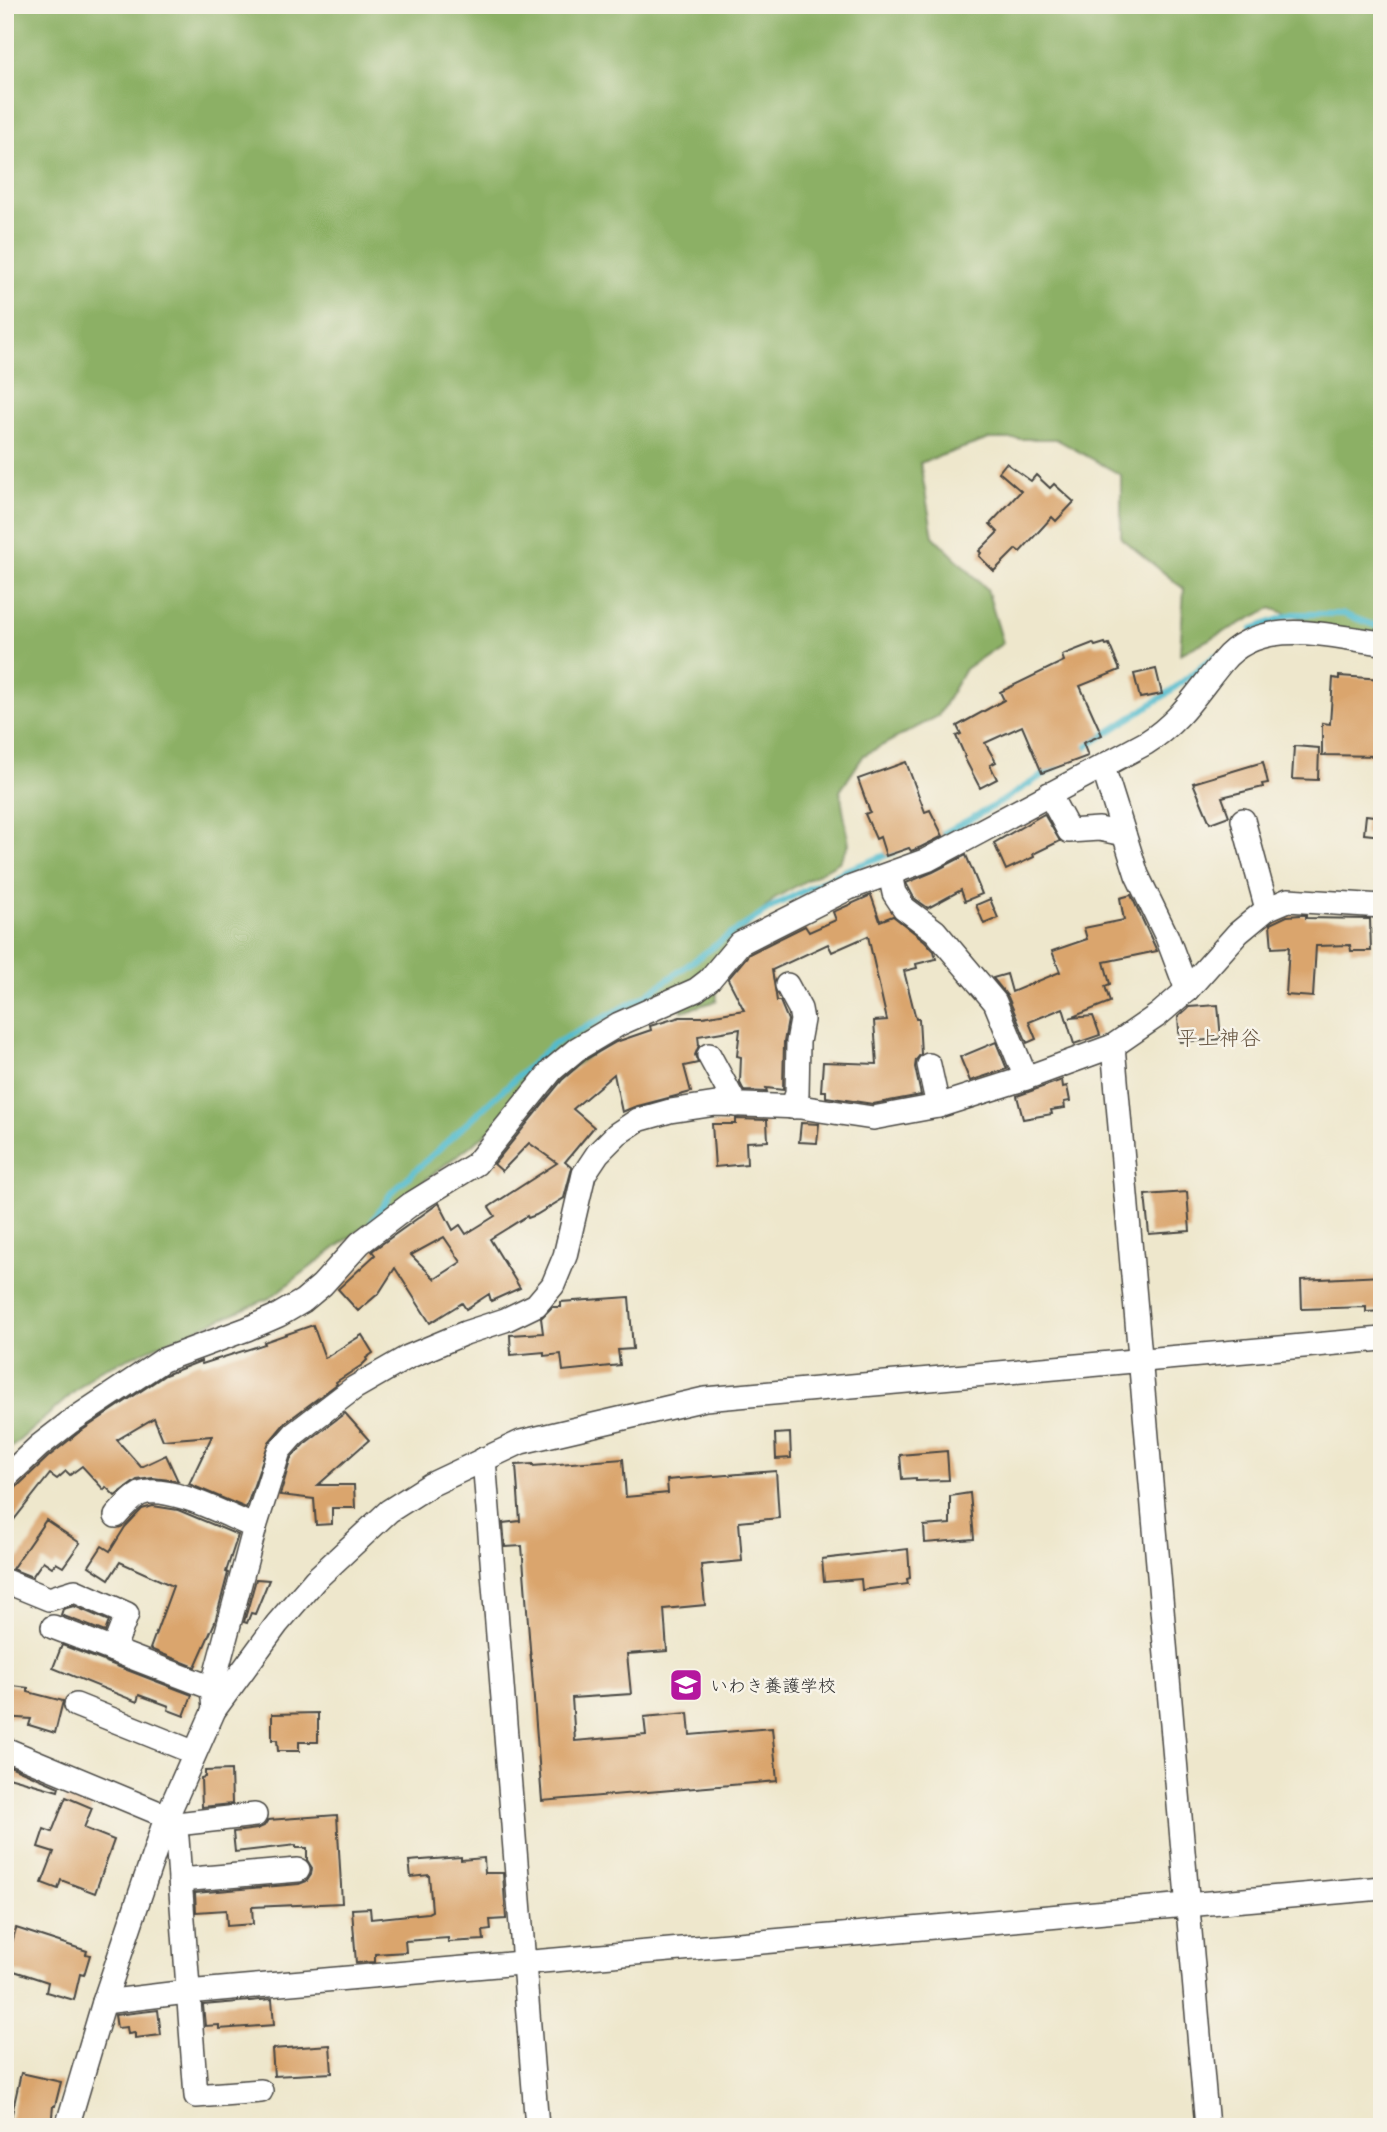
<svg xmlns="http://www.w3.org/2000/svg" width="1387" height="2132" viewBox="0 0 1387 2132" font-family="Mali,'Klee One',sans-serif">
<style>
.forest{fill:#8cb065;stroke:#5c6e48;stroke-width:2}
.lines{fill:none;stroke-linecap:round;stroke-linejoin:round}
.stream{stroke:#52bcce;stroke-width:6}
.building{fill:#daa56d;fill-rule:evenodd}
.minor-casing{stroke:#484743;stroke-width:26}
.minor{stroke:#fff;stroke-width:23}
.labels{text-anchor:middle;dominant-baseline:central;stroke-width:5;stroke-linejoin:round;paint-order:stroke}
.poi-label{font-size:18px;fill:#2b2b2b;stroke:#f7f3e8;text-anchor:start}
.quarter-label{font-size:21px;fill:#685642;stroke:#f7f3e8}
</style>
<rect width="100%" height="100%" fill="#f7f3e8"/>
<filter id="ink" filterUnits="userSpaceOnUse"><feTurbulence type="fractalNoise" baseFrequency=".0143" numOctaves="2"/><feDisplacementMap in="SourceGraphic" scale="14" xChannelSelector="R" yChannelSelector="G"/><feConvolveMatrix kernelMatrix="1 2 1 2 8 2 1 2 1" color-interpolation-filters="sRGB"/></filter>
<filter id="wash" filterUnits="userSpaceOnUse"><feTurbulence type="fractalNoise" baseFrequency=".00686" numOctaves="4" result="noise"/><feDisplacementMap in="SourceGraphic" scale="28" xChannelSelector="R" yChannelSelector="G"/><feGaussianBlur stdDeviation="1.57" result="paint"/><feColorMatrix in="noise" values="0 0 0 0 0 0 0 0 0 0 0 0 0 0 0 0 0 1.4 0 .05"/><feComposite in="paint" operator="in"/></filter>
<g filter="url(#wash)">
<rect width="100%" height="100%" fill="#eee7cc"/>
<path class="forest" d="M 5,5 L 1382,5 L 1382,647 L 1271,608 L 1180,654 L 1184,589 L 1121,538 L 1121,475 L 1056,439 L 989,439 L 920,463 L 933,536 L 987,589 L 1003,643 L 965,669 L 938,716 L 864,755 L 840,791 L 849,844 L 839,862 L 775,898 L 714,962 L 717,1001 L 682,1011 L 676,989 L 270,1298 L 98,1371 L 5,1453 Z"/>
<g class="lines">
<g class="stream">
<path d="M 1252,629 L 1293,614 L 1343,614 L 1382,628"/>
<path d="M 1078,752 L 1164,696 L 1215,656"/>
<path d="M 937,837 L 996,805 L 1057,766"/>
<path d="M 372,1222 L 391,1193 L 552,1045 L 645,996 L 731,934 L 777,904 L 846,870 L 894,852"/>
</g>
</g>
<g id="blocks">
<g class="building">
<path d="M 1006,463 L 1031,481 L 1036,475 L 1050,488 L 1054,484 L 1074,502 L 1056,521 L 1052,517 L 1020,552 L 1016,549 L 994,571 L 979,556 L 981,553 L 979,551 L 998,532 L 990,524 L 1021,491 L 999,472 Z"/>
<path d="M 1093,643 L 1095,646 L 1105,643 L 1106,645 L 1109,644 L 1120,670 L 1080,686 L 1102,735 L 1083,743 L 1088,756 L 1042,773 L 1022,726 L 985,743 L 996,762 L 990,765 L 997,779 L 980,788 L 964,757 L 965,756 L 956,736 L 961,734 L 957,726 L 1004,700 L 1000,692 L 1064,661 L 1062,655 Z"/>
<path d="M 1156,669 L 1162,694 L 1140,698 L 1134,674 Z"/>
<path d="M 1339,676 L 1382,679 L 1382,756 L 1322,755 L 1322,723 L 1330,724 L 1333,678 L 1339,679 Z"/>
<path d="M 1294,746 L 1319,748 L 1318,780 L 1292,779 Z"/>
<path d="M 906,762 L 925,812 L 930,810 L 943,836 L 921,847 L 911,851 L 909,848 L 886,856 L 880,837 L 876,839 L 865,814 L 870,812 L 858,779 Z"/>
<path d="M 1263,762 L 1268,783 L 1262,784 L 1263,787 L 1222,797 L 1229,816 L 1210,823 L 1193,783 Z"/>
<path d="M 1044,814 L 1060,841 L 1033,854 L 1034,857 L 1006,870 L 994,843 Z"/>
<path d="M 1366,815 L 1382,817 L 1382,836 L 1364,834 Z"/>
<path d="M 966,855 L 982,894 L 965,901 L 961,890 L 928,908 L 914,898 L 906,883 L 933,872 Z"/>
<path d="M 871,895 L 880,921 L 893,916 L 925,941 L 934,951 L 936,959 L 916,964 L 917,968 L 904,971 L 916,1019 L 919,1019 L 921,1054 L 916,1060 L 915,1067 L 921,1095 L 873,1104 L 826,1097 L 826,1091 L 821,1091 L 823,1062 L 877,1064 L 874,1021 L 887,1020 L 868,936 L 832,952 L 828,944 L 772,970 L 777,1001 L 780,1001 L 788,1020 L 784,1042 L 783,1090 L 766,1088 L 767,1092 L 744,1091 L 740,1083 L 741,1057 L 737,1056 L 740,1029 L 698,1036 L 699,1045 L 695,1055 L 698,1063 L 684,1066 L 691,1092 L 634,1107 L 622,1112 L 614,1074 L 573,1109 L 594,1127 L 565,1162 L 572,1168 L 564,1198 L 536,1215 L 528,1218 L 527,1216 L 490,1239 L 520,1288 L 491,1301 L 489,1294 L 466,1309 L 462,1303 L 430,1323 L 395,1268 L 379,1293 L 358,1311 L 338,1289 L 375,1255 L 372,1251 L 439,1203 L 453,1230 L 460,1225 L 466,1234 L 495,1216 L 489,1207 L 557,1163 L 529,1143 L 502,1171 L 494,1164 L 562,1080 L 585,1060 L 616,1042 L 651,1030 L 650,1026 L 680,1017 L 703,1017 L 744,1010 L 728,979 L 749,954 L 805,926 L 809,932 L 836,920 L 833,912 ZM 444,1237 L 461,1262 L 435,1279 L 411,1255 Z"/>
<path d="M 1131,895 L 1157,951 L 1104,962 L 1110,984 L 1105,986 L 1110,1002 L 1070,1018 L 1093,1016 L 1100,1035 L 1074,1044 L 1063,1008 L 1029,1022 L 1036,1039 L 1027,1043 L 1008,997 L 993,978 L 1007,974 L 1012,992 L 1060,972 L 1052,951 L 1087,939 L 1084,928 L 1124,920 L 1120,898 Z"/>
<path d="M 990,899 L 998,918 L 984,924 L 976,905 Z"/>
<path d="M 1301,915 L 1306,915 L 1306,918 L 1370,919 L 1371,951 L 1351,951 L 1350,945 L 1316,946 L 1313,997 L 1286,995 L 1289,947 L 1272,948 L 1270,924 L 1287,916 Z"/>
<path d="M 1218,1005 L 1221,1039 L 1180,1042 L 1178,1017 L 1189,1007 Z"/>
<path d="M 996,1042 L 1007,1069 L 970,1081 L 960,1057 Z"/>
<path d="M 1062,1080 L 1063,1087 L 1067,1086 L 1070,1101 L 1064,1102 L 1065,1108 L 1051,1110 L 1052,1114 L 1023,1119 L 1017,1096 Z"/>
<path d="M 736,1119 L 767,1120 L 768,1141 L 746,1142 L 747,1164 L 715,1167 L 712,1124 L 736,1124 Z"/>
<path d="M 801,1123 L 819,1124 L 817,1143 L 799,1142 Z"/>
<path d="M 1187,1192 L 1190,1231 L 1149,1234 L 1145,1195 Z"/>
<path d="M 1382,1276 L 1382,1311 L 1366,1312 L 1366,1307 L 1302,1309 L 1301,1280 Z"/>
<path d="M 629,1297 L 633,1349 L 618,1350 L 620,1365 L 563,1371 L 561,1354 L 544,1356 L 544,1352 L 511,1355 L 510,1335 L 543,1333 L 541,1318 L 552,1307 L 561,1307 L 561,1302 Z"/>
<path d="M 313,1325 L 325,1358 L 362,1335 L 373,1353 L 366,1358 L 367,1360 L 362,1365 L 336,1382 L 337,1384 L 285,1423 L 269,1442 L 246,1508 L 189,1484 L 212,1436 L 163,1440 L 154,1418 L 117,1440 L 141,1467 L 166,1455 L 178,1481 L 153,1478 L 137,1480 L 115,1496 L 106,1487 L 104,1490 L 82,1466 L 70,1475 L 66,1471 L 57,1479 L 50,1474 L 5,1531 L 5,1498 L 48,1457 L 78,1433 L 165,1375 L 201,1361 L 202,1364 L 265,1344 L 264,1342 Z"/>
<path d="M 345,1413 L 369,1440 L 318,1485 L 354,1485 L 355,1508 L 332,1508 L 332,1524 L 316,1525 L 314,1499 L 280,1495 L 291,1458 L 304,1444 Z"/>
<path d="M 790,1433 L 791,1458 L 776,1459 L 775,1434 Z"/>
<path d="M 947,1451 L 949,1480 L 916,1481 L 916,1478 L 902,1479 L 900,1455 Z"/>
<path d="M 623,1459 L 626,1497 L 668,1493 L 667,1480 L 776,1471 L 779,1518 L 739,1522 L 742,1561 L 701,1565 L 705,1605 L 664,1609 L 667,1651 L 627,1654 L 631,1694 L 572,1698 L 575,1741 L 646,1735 L 644,1717 L 688,1713 L 690,1735 L 772,1728 L 777,1781 L 542,1801 L 522,1546 L 505,1547 L 503,1523 L 520,1521 L 516,1465 L 533,1464 L 533,1466 Z"/>
<path d="M 970,1493 L 974,1539 L 925,1543 L 924,1526 L 950,1524 L 950,1496 Z"/>
<path d="M 153,1506 L 178,1510 L 238,1535 L 226,1572 L 228,1573 L 215,1622 L 195,1667 L 150,1649 L 173,1586 L 120,1562 L 109,1579 L 89,1566 L 102,1546 L 110,1551 L 125,1527 L 142,1509 Z"/>
<path d="M 46,1520 L 80,1543 L 63,1567 L 56,1563 L 52,1567 L 43,1561 L 32,1577 L 12,1569 Z"/>
<path d="M 908,1549 L 910,1578 L 907,1579 L 908,1584 L 862,1590 L 861,1579 L 824,1582 L 822,1559 Z"/>
<path d="M 256,1579 L 269,1580 L 255,1614 L 251,1613 L 247,1623 L 244,1622 Z"/>
<path d="M 74,1606 L 109,1621 L 105,1632 L 61,1615 L 63,1609 Z"/>
<path d="M 62,1645 L 192,1695 L 184,1716 L 168,1710 L 169,1706 L 139,1695 L 137,1702 L 53,1668 Z"/>
<path d="M 5,1685 L 28,1688 L 28,1692 L 63,1701 L 55,1733 L 29,1725 L 31,1719 L 5,1717 Z"/>
<path d="M 318,1713 L 318,1742 L 299,1742 L 299,1751 L 278,1751 L 277,1740 L 272,1740 L 272,1714 Z"/>
<path d="M 5,1764 L 59,1787 L 58,1791 L 5,1776 Z"/>
<path d="M 231,1770 L 232,1804 L 202,1807 L 201,1778 L 205,1777 L 205,1771 Z"/>
<path d="M 66,1797 L 92,1808 L 84,1828 L 114,1840 L 95,1893 L 61,1880 L 58,1889 L 42,1883 L 54,1852 L 38,1847 L 44,1829 L 52,1832 Z"/>
<path d="M 337,1815 L 342,1903 L 252,1907 L 253,1924 L 227,1926 L 226,1910 L 196,1912 L 195,1893 L 299,1884 L 307,1881 L 311,1875 L 312,1868 L 307,1860 L 307,1848 L 296,1848 L 296,1845 L 235,1852 L 233,1832 L 257,1829 L 264,1826 L 268,1820 Z"/>
<path d="M 461,1857 L 461,1860 L 484,1858 L 485,1873 L 503,1873 L 506,1919 L 490,1920 L 491,1930 L 483,1931 L 484,1940 L 448,1942 L 448,1938 L 405,1941 L 406,1952 L 375,1954 L 375,1962 L 356,1963 L 352,1909 L 370,1908 L 371,1919 L 428,1913 L 432,1911 L 429,1875 L 411,1877 L 409,1861 Z"/>
<path d="M 16,1928 L 87,1951 L 86,1954 L 90,1955 L 84,1975 L 80,1974 L 74,2000 L 46,1992 L 48,1982 L 5,1968 Z"/>
<path d="M 272,1999 L 274,2025 L 219,2029 L 219,2025 L 205,2026 L 203,2005 Z"/>
<path d="M 158,2010 L 161,2035 L 135,2038 L 135,2033 L 128,2034 L 127,2027 L 117,2028 L 115,2015 Z"/>
<path d="M 330,2045 L 332,2073 L 274,2076 L 272,2049 Z"/>
<path d="M 21,2073 L 61,2082 L 55,2106 L 53,2106 L 51,2127 L 9,2127 Z"/>
</g>
</g>
</g>
<g filter="url(#ink)">
<use href="#blocks" fill-opacity="0" stroke="#484743" stroke-width="2"/>
<g class="lines">
<defs>
<g id="minor">
<path d="M 1103,767 L 1137,875 L 1167,937 L 1187,990"/>
<path d="M 1049,794 L 1069,831 L 1099,829 L 1124,834"/>
<path d="M 1243,820 L 1267,909"/>
<path d="M 890,874 L 894,893 L 904,908 L 935,931 L 995,1002 L 1026,1078"/>
<path d="M 787,985 L 800,1009 L 802,1020 L 798,1042 L 797,1094 L 792,1107"/>
<path d="M 1113,1046 L 1207,2127"/>
<path d="M 709,1055 L 736,1105"/>
<path d="M 929,1065 L 938,1106"/>
<path d="M 484,1459 L 537,2127"/>
<path d="M 5,1478 L 39,1446 L 70,1422 L 163,1360 L 247,1329 L 279,1315 L 303,1301 L 322,1285 L 360,1243 L 411,1204 L 476,1164 L 552,1070 L 577,1049 L 619,1024 L 696,990 L 709,980 L 740,943 L 849,888 L 927,860 L 1146,743 C 1181,721 1197,692 1223,661 C 1261,615 1331,637 1382,643"/>
<path d="M 116,1516 C 123,1508 131,1499 140,1494 C 168,1483 228,1516 255,1527"/>
<path d="M 5,1581 L 49,1599 L 75,1591 L 127,1614 L 113,1650"/>
<path d="M 53,1627 L 212,1688"/>
<path d="M 76,1705 L 193,1752"/>
<path d="M 214,1710 L 212,1688 L 255,1527 L 279,1451 L 294,1434 L 354,1388 L 408,1357 L 465,1333 L 505,1320 L 536,1305 L 553,1285 L 565,1256 L 584,1174 L 598,1153 L 617,1134 L 638,1120 L 670,1111 L 716,1104 L 800,1107 L 873,1118 L 938,1106 L 1023,1079 L 1113,1046 L 1158,1015 L 1187,990 L 1238,933 L 1267,909 L 1288,900 L 1382,906"/>
<path d="M 5,1749 L 166,1816"/>
<path d="M 165,1821 L 177,1838 L 196,2096 L 261,2091"/>
<path d="M 168,1825 L 255,1815"/>
<path d="M 180,1880 L 298,1870"/>
<path d="M 104,2002 L 187,1992 L 1382,1888"/>
<path d="M 67,2127 L 104,2002 L 165,1821 L 214,1710 L 277,1624 L 315,1580 L 389,1511 L 430,1485 L 521,1442 L 705,1399 L 1382,1339"/>
</g>
</defs>
<use href="#minor" class="minor-casing"/>
<use href="#minor" class="minor"/>
</g>
</g>
<defs>
<symbol id="school-square" viewBox="-11 -11 22 22"><rect x="-9" y="-9" width="18" height="18" rx="4" fill="#b5179e" stroke="#f7f3e8"/><path d="M0-5L7-2L0 1L-7-2ZM-4 1L0 2.5L4 1V4Q0 6-4 4Z" fill="#fff"/></symbol>
</defs>
<g fill-rule="evenodd">
<use href="#school-square" x="667" y="1666" width="38" height="38"/>
</g>
<g class="labels">
<g class="poi-label">
<text x="710" y="1685">いわき養護学校</text>
</g>
<g class="quarter-label">
<text x="1219" y="1036">平上神谷</text>
</g>
</g>
<rect width="1387" height="2132" fill="none" stroke="#f7f3e8" stroke-width="28"/>
</svg>
